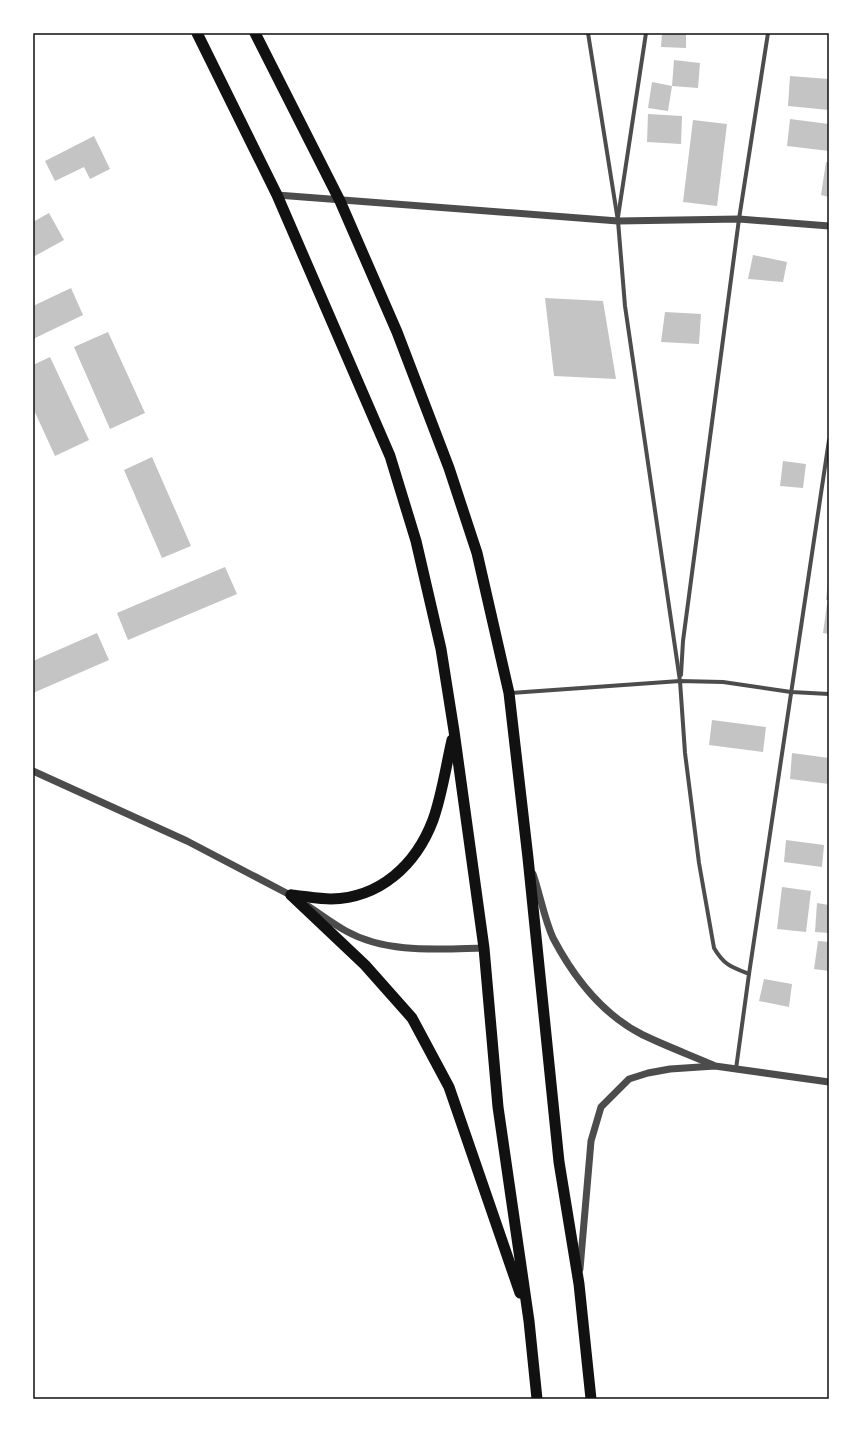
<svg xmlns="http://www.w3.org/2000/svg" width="862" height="1432" viewBox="0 0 862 1432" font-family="Manrope,sans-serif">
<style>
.building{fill:#c4c4c4}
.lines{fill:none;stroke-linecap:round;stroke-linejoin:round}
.minor{stroke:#4c4c4c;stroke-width:4}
.tertiary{stroke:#4c4c4c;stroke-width:7}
.trunk{stroke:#111;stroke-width:11}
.neatline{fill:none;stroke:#111;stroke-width:1.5}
</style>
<rect width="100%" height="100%" fill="#fff"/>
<g class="building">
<path d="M 662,33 L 686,33 L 686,48 L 661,47 Z"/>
<path d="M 674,60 L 700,63 L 698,88 L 672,86 Z"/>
<path d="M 790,76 L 829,79 L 829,110 L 788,106 Z"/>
<path d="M 652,82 L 672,86 L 668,111 L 648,108 Z"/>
<path d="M 648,114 L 682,116 L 681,144 L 647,142 Z"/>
<path d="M 790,119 L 829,124 L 829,151 L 787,146 Z"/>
<path d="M 693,120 L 727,124 L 717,206 L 683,202 Z"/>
<path d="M 94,136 L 110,169 L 90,179 L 84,167 L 55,181 L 45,161 Z"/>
<path d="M 826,162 L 829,163 L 829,197 L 821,195 Z"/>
<path d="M 49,213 L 64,240 L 33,257 L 33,222 Z"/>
<path d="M 753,255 L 787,262 L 783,282 L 748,279 Z"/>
<path d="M 71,288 L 83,315 L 33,339 L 33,306 Z"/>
<path d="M 545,298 L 603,301 L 616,379 L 554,376 Z"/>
<path d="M 665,312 L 701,314 L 699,344 L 661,342 Z"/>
<path d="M 108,332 L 145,413 L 110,429 L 74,347 Z"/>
<path d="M 50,357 L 89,440 L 55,456 L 33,408 L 33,365 Z"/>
<path d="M 152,457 L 191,546 L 162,558 L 124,470 Z"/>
<path d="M 783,461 L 806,464 L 803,488 L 780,486 Z"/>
<path d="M 225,567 L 237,594 L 128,640 L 117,613 Z"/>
<path d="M 828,581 L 829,581 L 829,600 L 826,600 Z"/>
<path d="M 827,604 L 829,604 L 829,634 L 823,633 Z"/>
<path d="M 97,633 L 109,660 L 33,693 L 33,661 Z"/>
<path d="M 712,720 L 766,727 L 763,752 L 709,745 Z"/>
<path d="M 792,753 L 829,758 L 829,784 L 790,779 Z"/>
<path d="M 786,840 L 824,845 L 822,867 L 784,862 Z"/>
<path d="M 782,887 L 811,891 L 806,932 L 777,929 Z"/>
<path d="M 817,903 L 829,905 L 829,933 L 815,932 Z"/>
<path d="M 818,941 L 829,942 L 829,971 L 814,969 Z"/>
<path d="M 764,979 L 792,984 L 789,1007 L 759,1001 Z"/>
</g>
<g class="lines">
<g class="minor">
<path d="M 588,33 L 618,221 L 625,306 L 680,681 L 685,753 L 699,863 L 714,948 C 724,965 731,967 749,974"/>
<path d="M 618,217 L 646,33"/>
<path d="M 681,675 L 683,641 L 739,219 L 768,33"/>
<path d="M 511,693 L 680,681 L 723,682 L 791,692 L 829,694"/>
<path d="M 736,1069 L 749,974 L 829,440"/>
</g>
<g class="tertiary">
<path d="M 277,195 L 618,221 L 739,219 L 829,226"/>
<path d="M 33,771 L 187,841 L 294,897"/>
<path d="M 533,874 C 540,894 544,918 553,938 C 573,976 603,1015 643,1035 C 666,1046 690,1055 713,1065"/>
<path d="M 308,906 C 320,914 333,924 346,931 C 387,954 438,949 484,948"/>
<path d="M 580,1269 L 591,1141 L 601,1107 L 629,1079 L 648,1073 L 670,1069 L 715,1066 L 829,1082"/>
</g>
<g class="trunk">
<path d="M 197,33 L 277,195 L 390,456 L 416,541 L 441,649 L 454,731 L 484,948 L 498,1107 L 529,1321 L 537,1399"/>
<path d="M 255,33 L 340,201 L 397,332 L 449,468 L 477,553 L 509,693 L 528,858 L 559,1162 L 579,1284 L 591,1399"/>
<path d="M 291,895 L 365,965 L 412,1018 L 449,1087 L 520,1293"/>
<path d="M 291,895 C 304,896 318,899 331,899 C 380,898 416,865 433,820 C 442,795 446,766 452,740"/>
</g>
</g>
<rect width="862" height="1432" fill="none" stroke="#ffffff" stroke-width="68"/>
<rect x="34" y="34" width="794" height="1364" class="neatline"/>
</svg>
